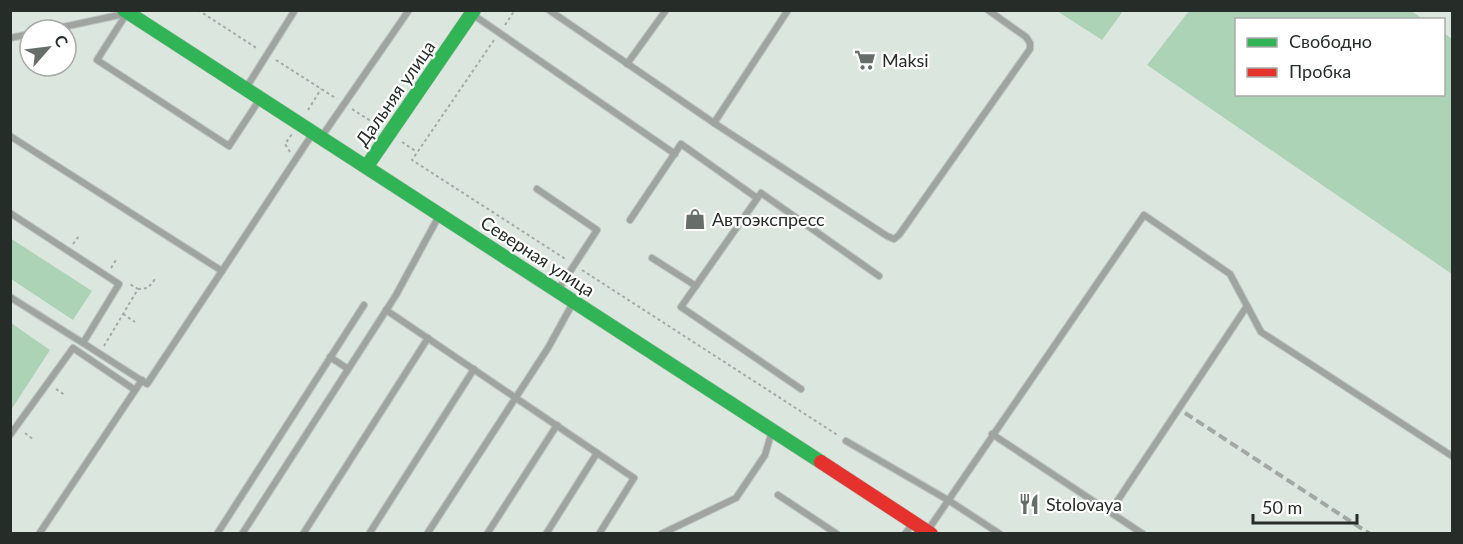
<svg xmlns="http://www.w3.org/2000/svg" width="1463" height="544" viewBox="0 0 1463 544" font-family="Lato,sans-serif">
<style>
.green{fill:#add3b7}
.lines{fill:none;stroke-linecap:round;stroke-linejoin:round}
.lane-casing{stroke:#bbc4be;stroke-width:8}
.fast-casing{stroke:#bbc4be;stroke-width:15}
.jam-casing{stroke:#bbc4be;stroke-width:15}
.path{stroke:#a5aaa7;stroke-width:2;stroke-dasharray:3 3;stroke-linecap:butt}
.lane{stroke:#9fa4a0;stroke-width:6}
.fast{stroke:#30b455;stroke-width:14}
.jam{stroke:#e5322d;stroke-width:14}
.rail{stroke:#a2a8a3;stroke-width:4;stroke-dasharray:9 4.5;stroke-linecap:butt}
.labels{text-anchor:middle;dominant-baseline:central;stroke-width:4.5;stroke-linejoin:round;paint-order:stroke}
.poi-label{font-size:18px;fill:#262d28;stroke:#fff;text-anchor:start}
.street-label{font-size:18px;fill:#262d28;stroke:#fff}
</style>
<rect width="100%" height="100%" fill="#dbe6de"/>
<g class="green">
<path d="M 1057,11 L 1123,11 L 1102,40 Z"/>
<path d="M 1189,11 L 1410,10 L 1423,19 L 1236,20 L 1236,94 L 1444,94 L 1444,33 L 1452,39 L 1452,274 L 1147,65 Z"/>
<path d="M 10,238 L 92,291 L 73,320 L 11,279 Z"/>
<path d="M 11,323 L 50,350 L 11,410 Z"/>
</g>
<g class="lines">
<defs>
<g id="lane">
<path d="M 549,10 L 714,123 L 887,236 L 894,239 L 899,235 L 1030,49 L 1030,43 L 1026,37 L 988,10"/>
<path d="M 127,13 L 97,60 L 229,146 L 260,99"/>
<path d="M 472,14 L 675,154"/>
<path d="M 49,30 L 124,14"/>
<path d="M 10,38 L 30,34"/>
<path d="M 627,64 L 666,10"/>
<path d="M 246,88 L 295,10"/>
<path d="M 714,123 L 788,10"/>
<path d="M 10,136 L 222,271 L 313,133"/>
<path d="M 322,136 L 409,10"/>
<path d="M 537,189 L 597,230 L 558,290"/>
<path d="M 10,213 L 119,284 L 83,343 L 147,384 L 222,271"/>
<path d="M 630,220 L 681,144 L 757,198"/>
<path d="M 652,258 L 696,286"/>
<path d="M 10,297 L 83,343"/>
<path d="M 386,310 L 634,478 L 599,534"/>
<path d="M 330,357 L 348,369"/>
<path d="M 801,389 L 681,307 L 761,193 L 879,276"/>
<path d="M 992,434 L 1143,534"/>
<path d="M 10,435 L 73,348 L 135,390"/>
<path d="M 846,441 L 948,500 L 1000,534"/>
<path d="M 778,495 L 837,534"/>
<path d="M 1110,512 L 1247,306"/>
<path d="M 928,530 L 1144,215 L 1230,274 L 1261,332 L 1452,456"/>
<path d="M 39,534 L 142,380"/>
<path d="M 217,534 L 364,305"/>
<path d="M 242,534 L 396,295 L 440,214"/>
<path d="M 303,534 L 428,338"/>
<path d="M 369,534 L 474,369"/>
<path d="M 427,534 L 548,348 L 574,301"/>
<path d="M 487,534 L 557,425"/>
<path d="M 546,534 L 597,453"/>
<path d="M 661,534 L 736,498 L 765,455 L 772,431"/>
<path d="M 905,534 L 913,523"/>
</g>
<g id="fast">
<path d="M 124,10 L 821,462"/>
<path d="M 367,166 L 474,10"/>
</g>
<path id="jam" d="M 821,462 L 931,534"/>
</defs>
<use href="#lane" class="lane-casing"/>
<use href="#fast" class="fast-casing"/>
<use href="#jam" class="jam-casing"/>
<g class="path">
<path d="M 198,10 L 258,49"/>
<path d="M 505,25 L 515,10"/>
<path d="M 494,40 L 412,160 L 567,260"/>
<path d="M 276,60 L 337,99"/>
<path d="M 352,109 L 377,125"/>
<path d="M 308,110 L 321,89"/>
<path d="M 402,142 L 417,152"/>
<path d="M 290,152 L 285,144 L 292,134"/>
<path d="M 73,244 L 79,236"/>
<path d="M 111,268 L 116,260"/>
<path d="M 582,270 L 839,436"/>
<path d="M 138,289 L 148,288 L 156,278"/>
<path d="M 123,314 L 135,322"/>
<path d="M 104,346 L 138,289 L 128,283"/>
<path d="M 56,389 L 65,395"/>
<path d="M 25,433 L 34,440"/>
</g>
<use href="#lane" class="lane"/>
<use href="#fast" class="fast"/>
<use href="#jam" class="jam"/>
<path class="rail" d="M 1185,413 L 1370,534"/>
</g>
<defs>
<symbol id="supermarket-bare" viewBox="-9 -9 18 18"><path d="M-6-5.5h2.5l.6 2H6L4.5 2H-2.5L-4.4-4H-6ZM-1.5 3.2a1.3 1.3 0 1 0 .1 0ZM3 3.2a1.3 1.3 0 1 0 .1 0Z" fill="#656e68" stroke="#fff" stroke-width="2.5" paint-order="stroke"/></symbol>
<symbol id="shop-bare" viewBox="-9 -9 18 18"><path d="M-5-2.5h2.3a2.7 3.5 0 0 1 5.4 0H5L5.5 6h-11ZM-1.5-2.5h3a1.5 2.3 0 0 0-3 0Z" fill="#656e68" stroke="#fff" stroke-width="2.5" paint-order="stroke"/></symbol>
<symbol id="restaurant-bare" viewBox="-9 -9 18 18"><path d="M-5-6h1v4h1v-4h1v4h1v-4h1v5L-1.5 .5V6h-2V.5L-5-1ZM5-6V6H3V1.5H1.5Q1.5-4 5-6Z" fill="#656e68" stroke="#fff" stroke-width="2.5" paint-order="stroke"/></symbol>
</defs>
<g fill-rule="evenodd">
<use href="#supermarket-bare" x="850" y="45" width="30" height="30"/>
<use href="#shop-bare" x="680" y="204" width="30" height="30"/>
<use href="#restaurant-bare" x="1014" y="489" width="30" height="30"/>
</g>
<g class="labels">
<g class="poi-label">
<text x="882" y="60">Maksi</text>
<text x="712" y="219">Автоэкспресс</text>
<text x="1046" y="504">Stolovaya</text>
</g>
<g class="street-label">
<text transform="translate(395 93) rotate(-55)">Дальняя улица</text>
<text transform="translate(538 256) rotate(33)">Северная улица</text>
</g>
</g>
<rect width="1463" height="544" fill="none" stroke="#262d28" stroke-width="24"/>
<rect x="1235" y="18" width="210" height="78" fill="#ffffff" stroke="#a8aba9" stroke-width="1.5"/>
<rect x="1247" y="38" width="30" height="9" fill="#30b455" stroke="#a8aba9" stroke-width="1.5"/>
<text x="1289" y="48" font-size="18" fill="#262d28">Свободно</text>
<rect x="1247" y="68" width="30" height="9" fill="#e5322d" stroke="#a8aba9" stroke-width="1.5"/>
<text x="1289" y="78" font-size="18" fill="#262d28">Пробка</text>
<g transform="translate(48 48) rotate(62)"><circle r="28" fill="#ffffff" stroke="#a8aba9" stroke-width="1.5"/>
<path d="M0-4.5L10 22L0 15L-10 22Z" fill="#656e68"/>
<text y="-9" font-size="16" font-weight="bold" text-anchor="middle" fill="#262d28">С</text>
</g>
<path d="M1253 514v9h104v-9" fill="none" stroke="#262d28" stroke-width="3"/>
<text x="1262" y="514" font-size="18" fill="#262d28" stroke="#ffffff" stroke-width="4.5" paint-order="stroke">50 m</text>
</svg>
